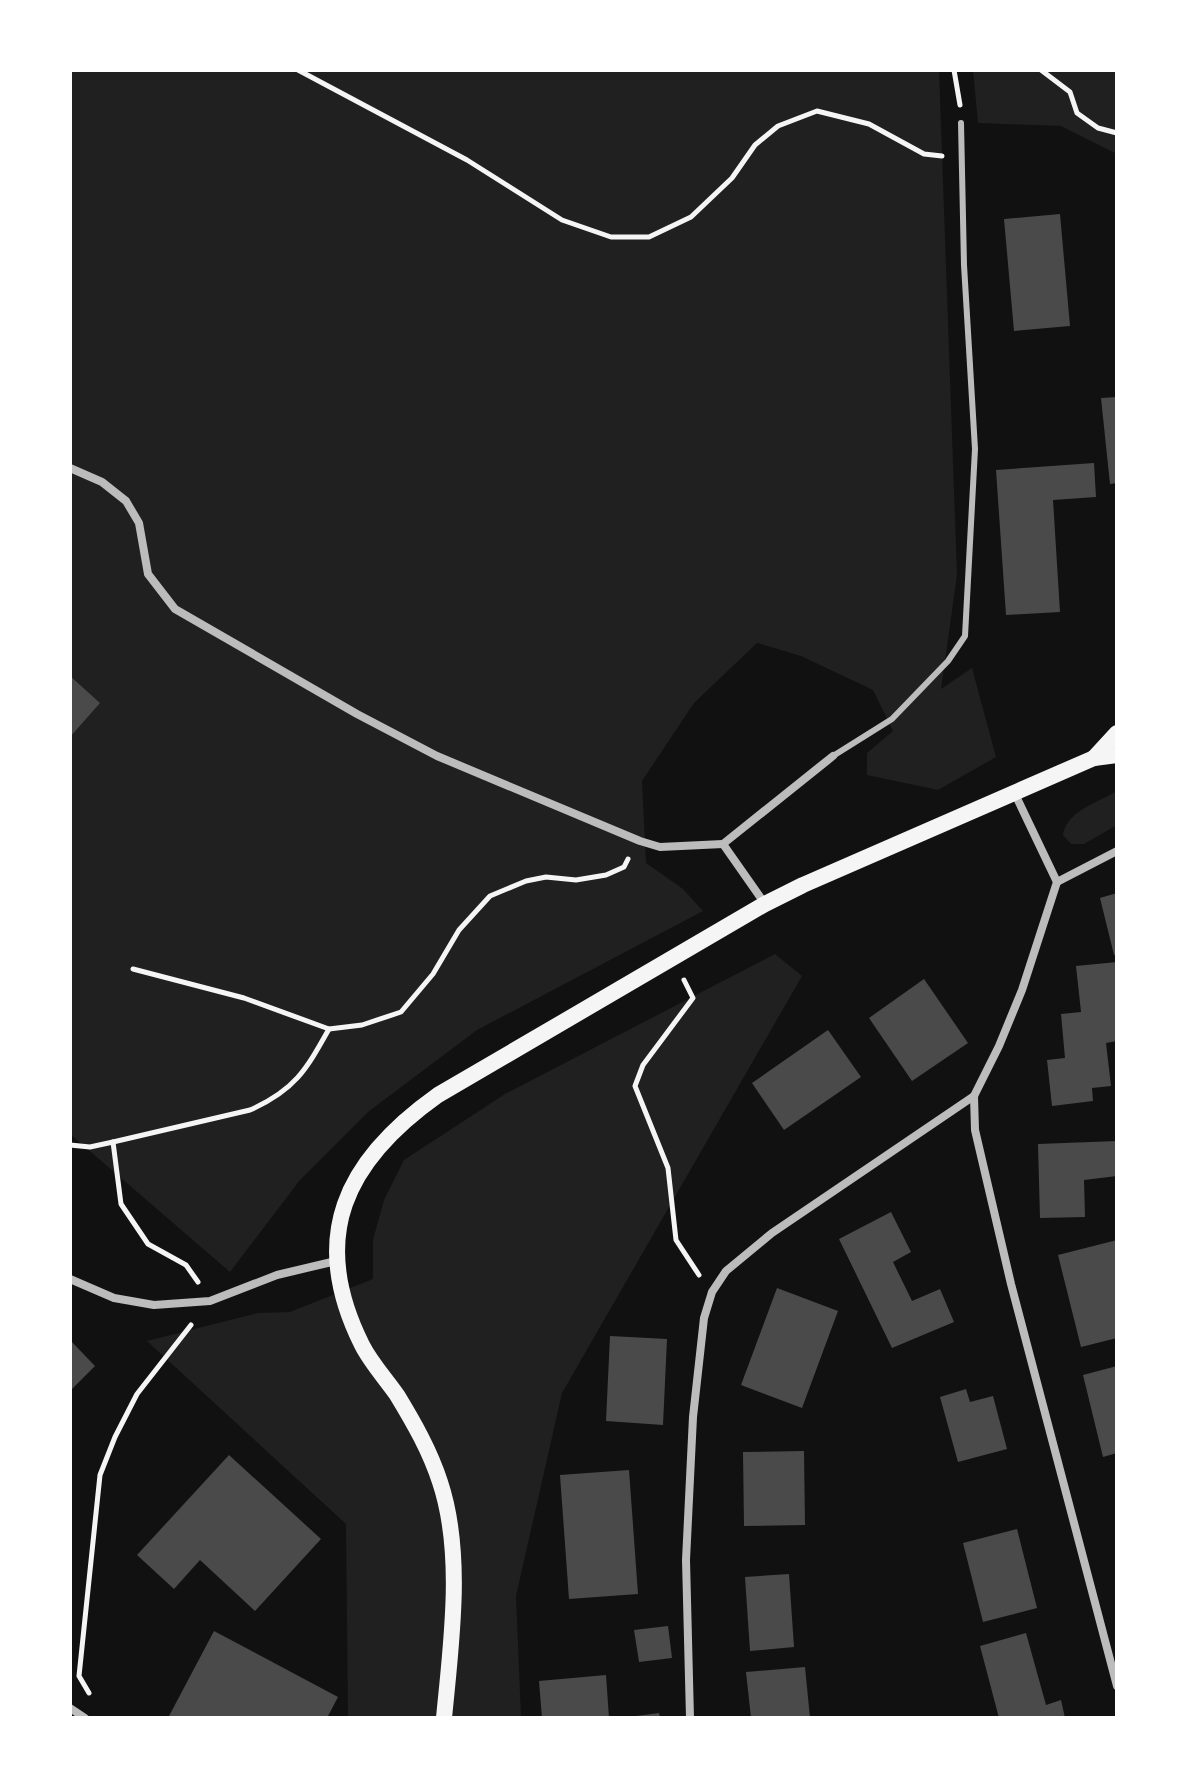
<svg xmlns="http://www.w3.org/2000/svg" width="1187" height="1788" viewBox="0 0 1187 1788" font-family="Lato,sans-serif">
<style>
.green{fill:#202020}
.building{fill:#4a4a4a}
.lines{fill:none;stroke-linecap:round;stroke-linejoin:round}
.path{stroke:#f5f5f5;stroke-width:5}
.service{stroke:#bcbcbc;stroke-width:6}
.minor{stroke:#bcbcbc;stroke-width:8}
.secondary{stroke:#f5f5f5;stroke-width:16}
</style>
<rect width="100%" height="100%" fill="#111"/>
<g class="green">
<path d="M 70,70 L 939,70 L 957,575 L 941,689 L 972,668 L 996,757 L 938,790 L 867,775 L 867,753 L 893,731 L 873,690 L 801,656 L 757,643 L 694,703 L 642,781 L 646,863 L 683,889 L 703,911 L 477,1030 L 368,1112 L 300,1180 L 230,1272 L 70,1134 Z"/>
<path d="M 973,70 L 1117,70 L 1117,154 L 1061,126 L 978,123 Z"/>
<path d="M 1117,791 L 1117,825 L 1084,844 L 1071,844 L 1063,835 C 1066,812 1098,802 1117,791 Z"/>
<path d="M 775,954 L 802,976 L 562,1393 L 516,1596 L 521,1718 L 348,1718 L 346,1524 L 147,1341 L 258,1313 L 290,1312 L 373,1279 L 373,1240 L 384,1200 L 404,1160 L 505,1094 Z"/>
</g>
<g class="building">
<path d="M 1060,214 L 1070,326 L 1014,331 L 1004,219 Z"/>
<path d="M 1117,397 L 1117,483 L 1110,484 L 1101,398 Z"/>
<path d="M 1094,463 L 1096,497 L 1053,500 L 1060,612 L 1006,615 L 996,470 Z"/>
<path d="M 70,676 L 100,703 L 70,737 Z"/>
<path d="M 1117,893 L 1117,954 L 1114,955 L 1100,898 Z"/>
<path d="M 1117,962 L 1117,1041 L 1106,1043 L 1111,1086 L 1092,1088 L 1093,1101 L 1052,1106 L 1047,1060 L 1065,1058 L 1061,1014 L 1081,1012 L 1076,966 Z"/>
<path d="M 924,979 L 968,1043 L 912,1081 L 869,1018 Z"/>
<path d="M 828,1030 L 861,1077 L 784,1130 L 752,1083 Z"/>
<path d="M 1117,1141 L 1117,1176 L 1084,1180 L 1085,1217 L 1040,1218 L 1038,1144 Z"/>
<path d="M 891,1212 L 911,1252 L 893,1262 L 912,1301 L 940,1289 L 954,1322 L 892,1348 L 839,1239 Z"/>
<path d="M 1117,1240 L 1117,1338 L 1081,1347 L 1058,1255 Z"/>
<path d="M 777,1288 L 838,1311 L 802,1408 L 741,1385 Z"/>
<path d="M 610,1336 L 667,1339 L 663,1425 L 606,1421 Z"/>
<path d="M 70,1340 L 95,1366 L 70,1391 Z"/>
<path d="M 1117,1366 L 1117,1453 L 1103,1457 L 1083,1375 Z"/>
<path d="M 966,1389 L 970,1402 L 993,1396 L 1007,1449 L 958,1462 L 940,1397 Z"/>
<path d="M 804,1451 L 805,1525 L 744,1526 L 743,1452 Z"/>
<path d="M 229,1455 L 321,1539 L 255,1611 L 200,1560 L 174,1589 L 137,1555 Z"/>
<path d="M 629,1470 L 638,1594 L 569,1599 L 560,1475 Z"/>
<path d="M 1017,1529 L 1037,1608 L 983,1622 L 963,1543 Z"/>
<path d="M 789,1574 L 794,1647 L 750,1651 L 745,1577 Z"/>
<path d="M 668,1626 L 672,1658 L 639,1662 L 634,1630 Z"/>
<path d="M 214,1631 L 338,1697 L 327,1718 L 168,1718 Z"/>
<path d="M 1026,1633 L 1046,1705 L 1061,1700 L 1065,1718 L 999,1718 L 980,1646 Z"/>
<path d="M 805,1667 L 810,1718 L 751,1718 L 746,1672 Z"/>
<path d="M 606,1675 L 609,1718 L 542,1718 L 539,1681 Z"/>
<path d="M 659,1713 L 660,1718 L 636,1718 L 636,1716 Z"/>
</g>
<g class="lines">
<g class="path">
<path d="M 298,70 L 467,160 L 562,220 L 611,237 L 649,237 L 691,217 L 732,178 L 755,145 L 778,126 L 817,111 L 869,124 L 924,154 L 942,156"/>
<path d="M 954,70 L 960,105"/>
<path d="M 1041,70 L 1070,92 L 1077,113 L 1098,128 L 1117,133"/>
<path d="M 133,969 L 244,998 L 329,1029 L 362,1025 L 401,1012 L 433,974 L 459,930 L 490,896 L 526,881 L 546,877 L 576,880 L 606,875 L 624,867 L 628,859"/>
<path d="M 684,980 L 693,998 L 643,1065 L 635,1086 L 668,1168 L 676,1240 L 699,1275"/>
<path d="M 70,1145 L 90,1147 L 113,1142"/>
<path d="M 198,1282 L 186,1265 L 148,1244 L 121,1204 L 113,1142 L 250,1110 C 295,1090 306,1070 329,1029"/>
<path d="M 89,1693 L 79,1676 L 100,1475 L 115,1437 L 137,1394 L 191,1325"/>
</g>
<path class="service" d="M 833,756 L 892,719 L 948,661 L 965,636 L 975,449 L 964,265 L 961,123"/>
<g class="minor">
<path d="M 70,468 L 102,482 L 126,501 L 139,523 L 148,574 L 175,609 L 357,714 L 437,756 L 640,841 L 660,847 L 723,844"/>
<path d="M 1015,794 L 1057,882 L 1022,990 L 999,1046 L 974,1096 L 975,1130 L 1011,1284 L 1117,1686"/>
<path d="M 1057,882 L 1117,851"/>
<path d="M 765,904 L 723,844 L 833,756"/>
<path d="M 70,1279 L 114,1298 L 154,1305 L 210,1301 L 277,1275 L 336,1261"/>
<path d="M 70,1708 L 85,1718"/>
<path d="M 690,1718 L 686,1560 L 693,1417 L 704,1318 L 712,1292 L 726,1271 L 772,1233 L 974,1096"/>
</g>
<g class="secondary">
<path d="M 1094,758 L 1117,733"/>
<path d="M 444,1718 C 451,1644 464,1554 440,1482 C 430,1451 414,1423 397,1395 C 386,1379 371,1363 362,1345 C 308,1237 345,1161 438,1095 L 765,904 L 803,885 L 1094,758 L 1117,755"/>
</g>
</g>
<rect width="1187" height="1788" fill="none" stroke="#ffffff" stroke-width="144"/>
</svg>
